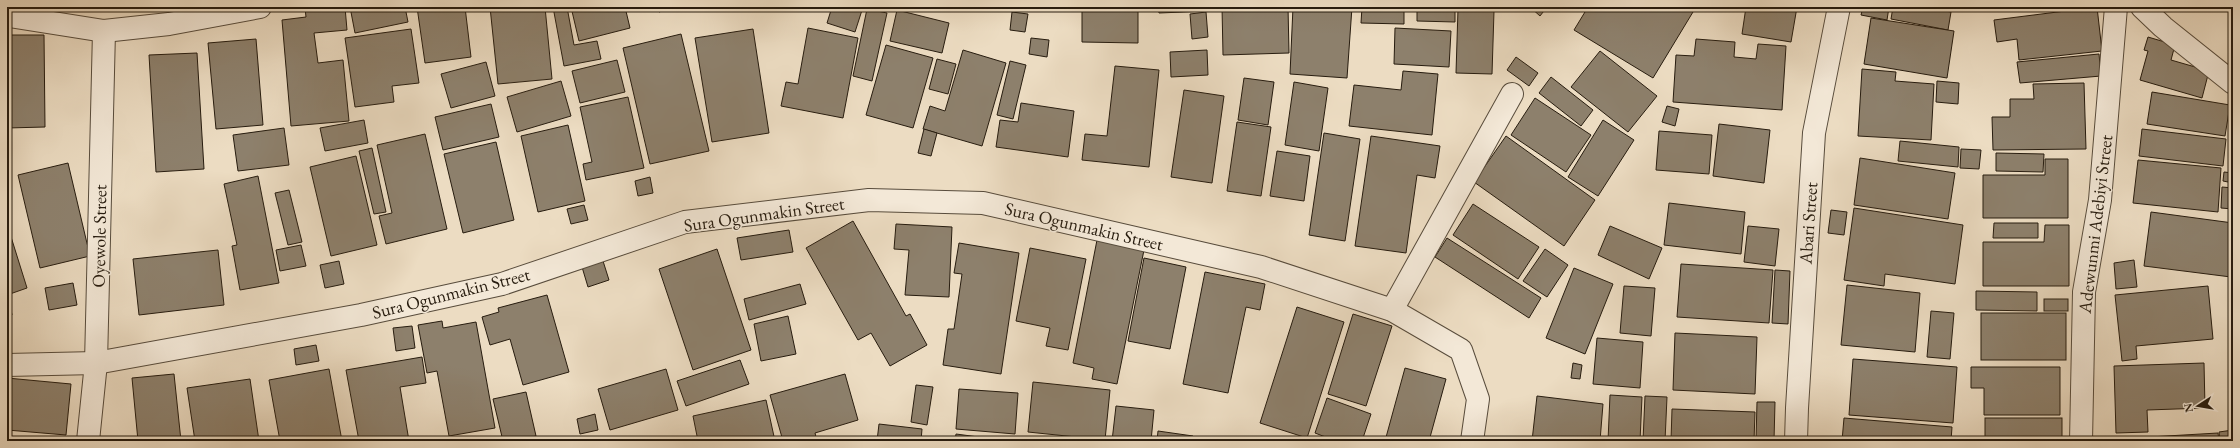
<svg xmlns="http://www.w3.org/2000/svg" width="2240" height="448" viewBox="0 0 2240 448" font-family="'EB Garamond',serif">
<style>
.building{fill:#8d806c;stroke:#271c0f}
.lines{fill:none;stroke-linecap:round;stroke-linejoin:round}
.street-casing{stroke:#584c3c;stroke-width:24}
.street{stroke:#f3e8d7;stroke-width:22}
.labels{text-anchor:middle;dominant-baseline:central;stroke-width:3;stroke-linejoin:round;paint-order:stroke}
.street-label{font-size:18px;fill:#271c0f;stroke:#f3e8d7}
</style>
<rect width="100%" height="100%" fill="#ecdcc2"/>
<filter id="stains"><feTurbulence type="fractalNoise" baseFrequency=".005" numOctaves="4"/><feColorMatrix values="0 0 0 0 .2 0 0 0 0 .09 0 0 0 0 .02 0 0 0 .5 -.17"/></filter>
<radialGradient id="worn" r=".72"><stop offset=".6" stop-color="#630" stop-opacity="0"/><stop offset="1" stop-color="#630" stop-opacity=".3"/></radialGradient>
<g class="building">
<path d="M 319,7 L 345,7 L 347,30 L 314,33 L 318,63 L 343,60 L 349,121 L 291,126 L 282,20 L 306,17 L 305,8 Z"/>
<path d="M 350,7 L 405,7 L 408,22 L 355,33 Z"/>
<path d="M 417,7 L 465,7 L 471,57 L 425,63 Z"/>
<path d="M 490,7 L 545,7 L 552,79 L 498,84 Z"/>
<path d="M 553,7 L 567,7 L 574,45 L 597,41 L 601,59 L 564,66 Z"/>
<path d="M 571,7 L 625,7 L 630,28 L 579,41 Z"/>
<path d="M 657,7 L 675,7 L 659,12 Z"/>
<path d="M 832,7 L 863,7 L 855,32 L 827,23 Z"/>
<path d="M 1011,7 L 1059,7 L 1058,10 L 1011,9 Z"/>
<path d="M 1082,7 L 1138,7 L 1138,43 L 1082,42 Z"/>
<path d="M 1158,7 L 1207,7 L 1207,11 L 1159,13 Z"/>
<path d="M 1222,7 L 1288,7 L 1289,53 L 1223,55 Z"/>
<path d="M 1293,7 L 1352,7 L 1347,78 L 1290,74 Z"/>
<path d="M 1362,7 L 1404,7 L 1404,24 L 1361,23 Z"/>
<path d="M 1417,7 L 1455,7 L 1455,22 L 1417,21 Z"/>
<path d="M 1530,7 L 1547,7 L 1540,16 Z"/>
<path d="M 1588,7 L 1696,7 L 1653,78 L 1574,30 Z"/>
<path d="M 1746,7 L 1797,7 L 1791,42 L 1742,34 Z"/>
<path d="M 1863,7 L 1889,7 L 1887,20 L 1861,15 Z"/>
<path d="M 1893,7 L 1923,7 L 1951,12 L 1948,30 L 1891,19 Z"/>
<path d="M 1937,7 L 1957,7 L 1956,10 Z"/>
<path d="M 2011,7 L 2051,7 L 2051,11 Z"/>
<path d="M 2097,7 L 2102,51 L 2019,60 L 2017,39 L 1997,42 L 1994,20 Z"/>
<path d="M 867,9 L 887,13 L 872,81 L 853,76 Z"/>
<path d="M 1458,9 L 1494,11 L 1492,74 L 1456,73 Z"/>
<path d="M 897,10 L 949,23 L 942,53 L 890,41 Z"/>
<path d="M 1012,12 L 1028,14 L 1025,32 L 1010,30 Z"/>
<path d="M 1206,12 L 1208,37 L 1192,39 L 1190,14 Z"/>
<path d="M 1871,18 L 1954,31 L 1947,78 L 1864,64 Z"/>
<path d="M 808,28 L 858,38 L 843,118 L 781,106 L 786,82 L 798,84 Z"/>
<path d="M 1395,28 L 1451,31 L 1449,67 L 1394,64 Z"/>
<path d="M 411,29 L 419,83 L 392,86 L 394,102 L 355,107 L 345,38 Z"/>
<path d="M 753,29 L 769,133 L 712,142 L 695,38 Z"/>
<path d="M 681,34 L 709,151 L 650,164 L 623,48 Z"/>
<path d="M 7,35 L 44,35 L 45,127 L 7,128 Z"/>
<path d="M 2148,37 L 2175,45 L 2171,60 L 2209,71 L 2202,98 L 2140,80 L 2148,51 L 2144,50 Z"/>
<path d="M 1031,38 L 1049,40 L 1047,57 L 1029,54 Z"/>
<path d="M 256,39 L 263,125 L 216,129 L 208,43 Z"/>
<path d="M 1696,39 L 1735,42 L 1734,57 L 1756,59 L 1758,44 L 1786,46 L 1782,110 L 1673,102 L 1676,55 L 1694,56 Z"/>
<path d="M 886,45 L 933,58 L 913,128 L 866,115 Z"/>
<path d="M 963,50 L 1006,63 L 982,146 L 923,129 L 930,106 L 945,111 Z"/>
<path d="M 1207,50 L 1208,75 L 1171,77 L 1170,52 Z"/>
<path d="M 1600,51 L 1657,96 L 1628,132 L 1571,87 Z"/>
<path d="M 197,53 L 204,169 L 156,172 L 149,55 Z"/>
<path d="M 2099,54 L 2101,76 L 2020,83 L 2017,62 Z"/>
<path d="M 1516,57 L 1538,73 L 1529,86 L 1507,70 Z"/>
<path d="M 937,59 L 956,64 L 948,94 L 929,89 Z"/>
<path d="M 617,60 L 625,92 L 580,103 L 572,71 Z"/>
<path d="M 1010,61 L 1026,65 L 1013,119 L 997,115 Z"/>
<path d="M 486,62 L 495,96 L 451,108 L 441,74 Z"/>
<path d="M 1115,66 L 1159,70 L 1149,167 L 1082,160 L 1085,134 L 1107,136 Z"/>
<path d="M 1862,69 L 1896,72 L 1895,81 L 1934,84 L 1931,140 L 1858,136 Z"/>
<path d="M 1403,71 L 1438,74 L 1432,135 L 1349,126 L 1354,85 L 1401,90 Z"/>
<path d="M 1551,77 L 1593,110 L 1581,126 L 1539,93 Z"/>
<path d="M 1244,78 L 1274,82 L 1268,125 L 1238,120 Z"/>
<path d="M 561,81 L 571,116 L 517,132 L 507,97 Z"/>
<path d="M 1937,81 L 1959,83 L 1958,104 L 1936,102 Z"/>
<path d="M 1294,82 L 1328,88 L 1319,151 L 1285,145 Z"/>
<path d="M 2084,83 L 2086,149 L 1993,150 L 1992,117 L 2010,117 L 2010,99 L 2034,99 L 2033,84 Z"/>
<path d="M 1184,90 L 1224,96 L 1212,183 L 1171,177 Z"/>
<path d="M 2152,92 L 2230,105 L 2225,136 L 2147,124 Z"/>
<path d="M 628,97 L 644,168 L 586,180 L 583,164 L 592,162 L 580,107 Z"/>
<path d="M 1535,98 L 1591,135 L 1566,172 L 1511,135 Z"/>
<path d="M 1021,103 L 1074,111 L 1068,157 L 996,147 L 1000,120 L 1018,122 Z"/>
<path d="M 491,104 L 499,137 L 443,150 L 435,117 Z"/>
<path d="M 1667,106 L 1679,109 L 1675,126 L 1662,122 Z"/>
<path d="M 2233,108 L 2233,129 L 2229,128 Z"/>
<path d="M 364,120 L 368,143 L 325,151 L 320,128 Z"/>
<path d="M 1603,120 L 1634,140 L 1598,196 L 1568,177 Z"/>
<path d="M 1237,122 L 1271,127 L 1261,196 L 1227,191 Z"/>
<path d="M 1719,124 L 1770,130 L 1764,183 L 1713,176 Z"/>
<path d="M 568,125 L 585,201 L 538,212 L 521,136 Z"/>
<path d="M 284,128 L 289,165 L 238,171 L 233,135 Z"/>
<path d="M 924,129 L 937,133 L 931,156 L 918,153 Z"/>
<path d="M 2142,129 L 2226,139 L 2223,166 L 2139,156 Z"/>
<path d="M 1659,131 L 1712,135 L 1709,174 L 1656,170 Z"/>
<path d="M 1324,133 L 1360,139 L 1345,241 L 1309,235 Z"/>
<path d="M 425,134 L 447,229 L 386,244 L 379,216 L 392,213 L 377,145 Z"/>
<path d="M 1371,136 L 1440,146 L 1435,178 L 1417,175 L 1406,253 L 1355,246 Z"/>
<path d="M 1506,136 L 1595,200 L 1564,246 L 1474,182 Z"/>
<path d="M 1900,141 L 1959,147 L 1958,167 L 1898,161 Z"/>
<path d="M 496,142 L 514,220 L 463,233 L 444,154 Z"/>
<path d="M 372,148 L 386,212 L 374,214 L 359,151 Z"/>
<path d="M 1961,149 L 1981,150 L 1979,169 L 1960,168 Z"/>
<path d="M 1277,151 L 1310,156 L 1304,201 L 1270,196 Z"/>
<path d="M 1996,153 L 2044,154 L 2043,172 L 1996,171 Z"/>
<path d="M 356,156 L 377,245 L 331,256 L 310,167 Z"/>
<path d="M 1860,158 L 1955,173 L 1948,219 L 1854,205 Z"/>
<path d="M 2045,159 L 2068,159 L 2068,218 L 1983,218 L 1983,175 L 2045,175 Z"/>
<path d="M 2138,160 L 2221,168 L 2218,212 L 2133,203 Z"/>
<path d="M 68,163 L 90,256 L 40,268 L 18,175 Z"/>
<path d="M 2224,172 L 2233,173 L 2233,183 L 2223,181 Z"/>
<path d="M 258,176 L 279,283 L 240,290 L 232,246 L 237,245 L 224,184 Z"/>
<path d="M 650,177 L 653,193 L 638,196 L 635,181 Z"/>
<path d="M 2222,187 L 2233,188 L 2233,209 L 2221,208 Z"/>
<path d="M 289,190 L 302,242 L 288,245 L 275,193 Z"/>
<path d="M 1669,203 L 1745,212 L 1741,254 L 1664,245 Z"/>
<path d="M 1473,204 L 1539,247 L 1518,279 L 1453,235 Z"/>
<path d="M 584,205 L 588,220 L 571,224 L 567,209 Z"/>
<path d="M 1854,208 L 1963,225 L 1955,284 L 1885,274 L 1884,286 L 1844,280 Z"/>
<path d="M 1831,210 L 1847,212 L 1844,235 L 1828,233 Z"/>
<path d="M 2151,212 L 2233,223 L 2231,277 L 2144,266 Z"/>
<path d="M 853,221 L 906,316 L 910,314 L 927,345 L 890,366 L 871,333 L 858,340 L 806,248 Z"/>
<path d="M 1994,223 L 2038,223 L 2038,238 L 1993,238 Z"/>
<path d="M 7,224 L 27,288 L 7,295 Z"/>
<path d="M 896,224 L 952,227 L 949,297 L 905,295 L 909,250 L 894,249 Z"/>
<path d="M 2045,225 L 2069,225 L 2069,286 L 1983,286 L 1983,242 L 2044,242 Z"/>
<path d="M 1610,226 L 1662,248 L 1649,279 L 1598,255 Z"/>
<path d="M 1748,226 L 1779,229 L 1775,266 L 1744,262 Z"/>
<path d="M 789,230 L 793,252 L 741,260 L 737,238 Z"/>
<path d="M 1447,238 L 1541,298 L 1529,318 L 1435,257 Z"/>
<path d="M 1097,240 L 1144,250 L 1117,384 L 1092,379 L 1094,368 L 1073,363 Z"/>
<path d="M 959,243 L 1019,253 L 1001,374 L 943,365 L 948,329 L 954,329 L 962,274 L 954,273 Z"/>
<path d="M 301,245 L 306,266 L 280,271 L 276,250 Z"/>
<path d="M 1030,248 L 1086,259 L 1068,350 L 1046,346 L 1050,328 L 1016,321 Z"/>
<path d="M 717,249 L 751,350 L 693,370 L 659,269 Z"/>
<path d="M 1545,249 L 1568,265 L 1547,297 L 1523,281 Z"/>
<path d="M 218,250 L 224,305 L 139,315 L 133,259 Z"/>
<path d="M 1144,258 L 1186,267 L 1170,349 L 1128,341 Z"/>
<path d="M 2134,260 L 2137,287 L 2116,289 L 2114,263 Z"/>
<path d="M 339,261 L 344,284 L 325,288 L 320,265 Z"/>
<path d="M 603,261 L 609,280 L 588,287 L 582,267 Z"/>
<path d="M 1681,264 L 1773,270 L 1769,323 L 1677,317 Z"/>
<path d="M 1574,268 L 1613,284 L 1585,354 L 1546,338 Z"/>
<path d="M 1775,270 L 1790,271 L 1788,324 L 1772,323 Z"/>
<path d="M 1205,272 L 1265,284 L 1260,310 L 1246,307 L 1228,393 L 1183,384 Z"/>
<path d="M 73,283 L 77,305 L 49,310 L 45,288 Z"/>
<path d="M 800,284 L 806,304 L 749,320 L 744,299 Z"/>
<path d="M 1847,285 L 1920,293 L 1915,352 L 1841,345 Z"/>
<path d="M 1624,286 L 1655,288 L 1651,336 L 1620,333 Z"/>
<path d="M 2208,286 L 2213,339 L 2136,346 L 2137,359 L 2122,361 L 2115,295 Z"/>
<path d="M 1976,291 L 2037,292 L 2037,311 L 1976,310 Z"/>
<path d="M 547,295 L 569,372 L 523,385 L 510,339 L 490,345 L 482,317 L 499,312 L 498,308 Z"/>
<path d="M 9,299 L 12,315 L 7,316 L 7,300 Z"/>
<rect x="2044" y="299" width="24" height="12"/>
<path d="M 1297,307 L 1344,322 L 1307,438 L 1260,423 Z"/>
<path d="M 1931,311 L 1954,313 L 1950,359 L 1927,357 Z"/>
<rect x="1981" y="313" width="85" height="47"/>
<path d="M 1353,314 L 1392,326 L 1366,406 L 1328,394 Z"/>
<path d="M 788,316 L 796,354 L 761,361 L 754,324 Z"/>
<path d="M 442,321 L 443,328 L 476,322 L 495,428 L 449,436 L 437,371 L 427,373 L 418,325 Z"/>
<path d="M 412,326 L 415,348 L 396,351 L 393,328 Z"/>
<path d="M 1675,333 L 1757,337 L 1755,394 L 1673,390 Z"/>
<path d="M 1597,338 L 1643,342 L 1640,388 L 1593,384 Z"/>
<path d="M 316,345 L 319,361 L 296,365 L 294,349 Z"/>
<path d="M 422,357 L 426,383 L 400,387 L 409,441 L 359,441 L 346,370 Z"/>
<path d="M 1853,359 L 1957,367 L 1953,423 L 1849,415 Z"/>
<path d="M 740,360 L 749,384 L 686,406 L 677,381 Z"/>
<path d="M 1573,363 L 1582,365 L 1580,379 L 1571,378 Z"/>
<path d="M 2204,363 L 2205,408 L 2147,410 L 2148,432 L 2116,433 L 2114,366 Z"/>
<path d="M 1971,367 L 2060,367 L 2060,415 L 1984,415 L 1984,388 L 1971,388 Z"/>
<path d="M 1405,368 L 1446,379 L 1429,441 L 1385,441 Z"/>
<path d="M 329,369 L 342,441 L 280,441 L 269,380 Z"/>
<path d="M 666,369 L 678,410 L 610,430 L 598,389 Z"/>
<path d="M 174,374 L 181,441 L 138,441 L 132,378 Z"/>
<path d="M 845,374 L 858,420 L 815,433 L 817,441 L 783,441 L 770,395 Z"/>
<path d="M 7,378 L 71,384 L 66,435 L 7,430 Z"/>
<path d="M 250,379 L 259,441 L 195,441 L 187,388 Z"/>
<path d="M 1033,382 L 1110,390 L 1105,440 L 1028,432 Z"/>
<path d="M 916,385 L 933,387 L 927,425 L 911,422 Z"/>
<path d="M 959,389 L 1018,393 L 1015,434 L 956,429 Z"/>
<path d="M 526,392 L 536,436 L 527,438 L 528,441 L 503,441 L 493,399 Z"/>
<path d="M 1610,395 L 1642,397 L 1640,441 L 1608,441 Z"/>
<path d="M 1537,396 L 1603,404 L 1600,441 L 1532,441 Z"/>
<path d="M 1645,396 L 1667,397 L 1665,441 L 1643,441 Z"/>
<path d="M 1327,398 L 1371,414 L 1362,441 L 1336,441 L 1315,433 Z"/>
<path d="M 766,400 L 775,441 L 698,441 L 693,416 Z"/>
<path d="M 1757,402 L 1775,402 L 1774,441 L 1756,441 Z"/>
<path d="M 1116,406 L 1154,410 L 1151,441 L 1112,441 Z"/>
<path d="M 1672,409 L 1755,412 L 1754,441 L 1671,441 Z"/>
<path d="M 595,414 L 598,430 L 580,434 L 577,419 Z"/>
<path d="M 1844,418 L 1952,427 L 1951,441 L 1842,441 Z"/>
<rect x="1985" y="418" width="77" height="23"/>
<path d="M 879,424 L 922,429 L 921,441 L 877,441 Z"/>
<path d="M 2233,430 L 2233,441 L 2220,441 L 2219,432 Z"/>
<path d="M 1158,431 L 1193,436 L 1192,441 L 1157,441 Z"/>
<path d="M 2218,433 L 2219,441 L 2115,441 L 2115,439 Z"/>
<path d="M 956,434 L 1001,440 L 1000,441 L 955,441 Z"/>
<path d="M 1034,437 L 1082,441 L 1034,441 Z"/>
</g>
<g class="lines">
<defs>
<g id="street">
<path d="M 2142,7 L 2163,27 L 2233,83"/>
<path d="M 7,13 L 9,16 L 104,31 L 169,24 L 260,7"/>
<path d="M 1392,310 L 1512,94"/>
<path d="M 7,365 L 96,363 L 361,315 L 502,284 L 685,222 L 869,200 L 983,203 L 1261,267 L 1392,310 L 1461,350 L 1478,399 L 1472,441"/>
<path d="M 88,441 L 96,363 L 104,31"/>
<path d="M 1796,441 L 1797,408 L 1814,133 L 1839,7"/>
<path d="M 2081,441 L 2084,292 L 2100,200 L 2116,7"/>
</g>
</defs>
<use href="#street" class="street-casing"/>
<use href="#street" class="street"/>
</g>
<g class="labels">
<g class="street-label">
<text transform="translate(764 214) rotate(-8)">Sura Ogunmakin Street</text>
<text transform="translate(1808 223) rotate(-86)">Abari Street</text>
<text transform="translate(2095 224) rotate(-83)">Adewunmi Adebiyi Street</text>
<text transform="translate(1084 226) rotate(13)">Sura Ogunmakin Street</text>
<text transform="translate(99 236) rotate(-89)">Oyewole Street</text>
<text transform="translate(451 293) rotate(-14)">Sura Ogunmakin Street</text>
</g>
</g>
<rect width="2240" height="448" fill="none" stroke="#ecdcc2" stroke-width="24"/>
<rect x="8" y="8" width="2224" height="432" fill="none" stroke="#271c0f" stroke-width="2"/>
<rect x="12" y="12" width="2216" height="424" fill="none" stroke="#271c0f"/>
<g transform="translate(2198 406) rotate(258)" stroke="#f3e8d7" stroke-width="3" paint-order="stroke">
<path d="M0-3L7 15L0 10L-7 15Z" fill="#271c0f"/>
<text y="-6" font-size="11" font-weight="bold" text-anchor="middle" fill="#271c0f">N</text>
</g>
<rect width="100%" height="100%" filter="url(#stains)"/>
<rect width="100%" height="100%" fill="url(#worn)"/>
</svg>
